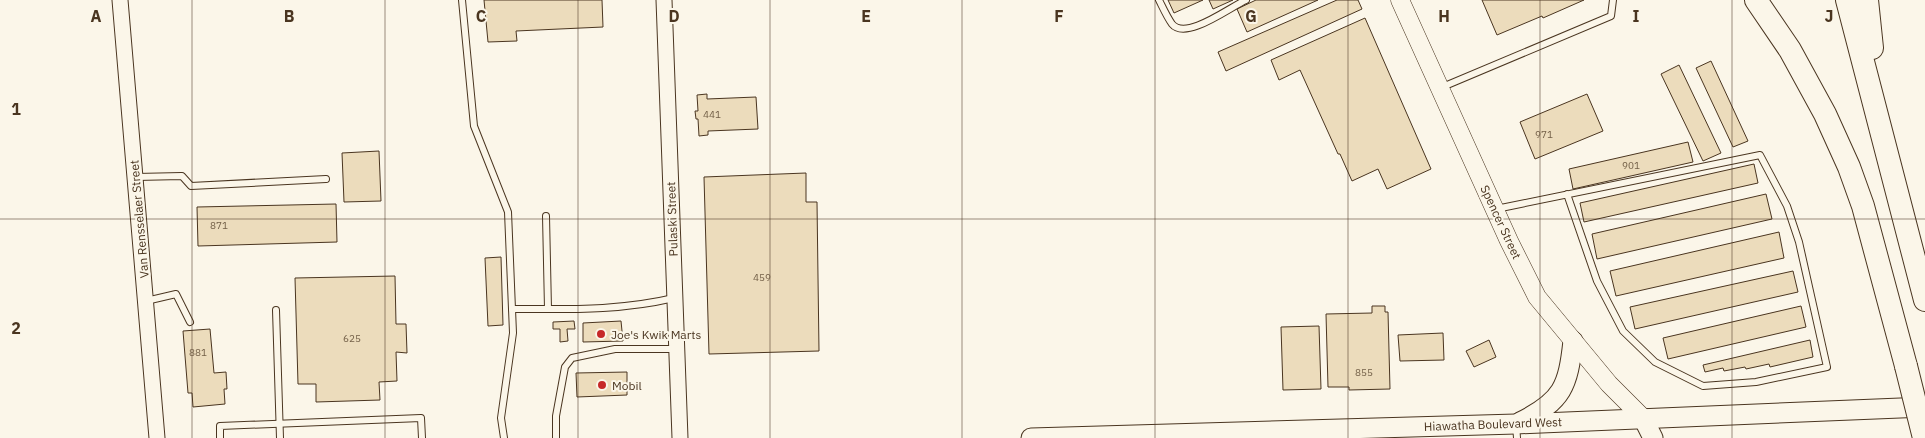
<svg xmlns="http://www.w3.org/2000/svg" width="1925" height="438" viewBox="0 0 1925 438" font-family="'IBM Plex Sans',sans-serif">
<style>
.building{fill:#ecdcbc;stroke:#4a3520}
.lines{fill:none;stroke-linecap:round;stroke-linejoin:round}
.service-casing{stroke:#4a3520;stroke-width:8}
.tertiary-casing{stroke:#4a3520;stroke-width:17}
.secondary-casing{stroke:#4a3520;stroke-width:19}
.primary-casing{stroke:#4a3520;stroke-width:21}
.motorway-casing{stroke:#4a3520;stroke-width:24}
.service{stroke:#fbf6e9;stroke-width:6}
.tertiary{stroke:#fbf6e9;stroke-width:15}
.secondary{stroke:#fbf6e9;stroke-width:18}
.primary{stroke:#fbf6e9;stroke-width:19}
.motorway{stroke:#fbf6e9;stroke-width:22}
.motorway-bridge-casing{stroke:#4a3520;stroke-width:24;stroke-linecap:butt}
.motorway-bridge{stroke:#fbf6e9;stroke-width:22}
.grid{fill:none;stroke:#4a3520;stroke-width:1;stroke-opacity:0.55}
.poi-dot{fill:#c62828;stroke:#fbf6e9;stroke-width:2}
.labels{text-anchor:middle;dominant-baseline:central;stroke-width:4;stroke-linejoin:round;paint-order:stroke}
.number-label{font-size:10px;fill:#725f47}
.street-label{font-size:12px;fill:#4a3520;stroke:#fbf6e9}
.poi-label{font-size:12px;fill:#4a3520;stroke:#fbf6e9;text-anchor:start}
.grid-label{font-size:16px;text-anchor:middle;font-weight:bold;fill:#4a3520;stroke:#fbf6e9;stroke-width:4;stroke-linejoin:round;paint-order:stroke}
</style>
<rect width="100%" height="100%" fill="#fbf6e9"/>
<g class="building">
<path d="M 484,0 L 602,0 L 603,27 L 516,31 L 517,41 L 488,42 Z"/>
<path d="M 1168,0 L 1203,0 L 1174,13 Z"/>
<path d="M 1209,0 L 1233,0 L 1213,9 Z"/>
<path d="M 1256,0 L 1318,0 L 1247,32 L 1237,9 Z"/>
<path d="M 1337,0 L 1358,0 L 1362,9 L 1226,71 L 1218,52 Z"/>
<path d="M 1482,0 L 1584,0 L 1543,18 L 1542,16 L 1497,35 Z"/>
<path d="M 1365,18 L 1431,169 L 1387,189 L 1378,169 L 1352,181 L 1340,154 L 1338,154 L 1300,70 L 1279,80 L 1271,60 Z"/>
<path d="M 1711,61 L 1748,141 L 1733,147 L 1696,68 Z"/>
<path d="M 1679,65 L 1721,153 L 1703,161 L 1661,74 Z"/>
<path d="M 707,94 L 707,99 L 756,97 L 758,129 L 708,131 L 708,135 L 699,136 L 698,119 L 696,119 L 695,111 L 698,111 L 697,95 Z"/>
<path d="M 1587,94 L 1603,131 L 1535,159 L 1520,122 Z"/>
<path d="M 1688,142 L 1693,162 L 1573,189 L 1569,169 Z"/>
<path d="M 379,151 L 381,201 L 344,202 L 342,153 Z"/>
<path d="M 1754,164 L 1758,183 L 1584,222 L 1580,203 Z"/>
<path d="M 806,173 L 806,202 L 817,202 L 819,351 L 709,354 L 704,177 Z"/>
<path d="M 1766,194 L 1772,219 L 1597,259 L 1592,234 Z"/>
<path d="M 336,204 L 337,242 L 198,246 L 197,207 Z"/>
<path d="M 1779,232 L 1784,258 L 1616,296 L 1610,271 Z"/>
<path d="M 501,257 L 503,325 L 488,326 L 485,258 Z"/>
<path d="M 1793,271 L 1798,292 L 1635,329 L 1630,307 Z"/>
<path d="M 395,276 L 396,324 L 406,324 L 407,353 L 396,352 L 397,381 L 379,382 L 380,400 L 316,402 L 316,384 L 298,384 L 295,278 Z"/>
<path d="M 1372,306 L 1385,306 L 1385,312 L 1388,312 L 1390,389 L 1349,390 L 1349,387 L 1328,387 L 1326,314 L 1372,313 Z"/>
<path d="M 1801,306 L 1806,327 L 1668,359 L 1663,338 Z"/>
<path d="M 574,321 L 575,329 L 567,329 L 568,341 L 560,342 L 560,329 L 553,329 L 553,322 Z"/>
<path d="M 621,321 L 623,341 L 583,342 L 583,323 Z"/>
<path d="M 1319,326 L 1321,389 L 1283,390 L 1281,327 Z"/>
<path d="M 210,329 L 214,373 L 226,372 L 227,389 L 224,389 L 225,404 L 193,407 L 192,393 L 188,393 L 183,331 Z"/>
<path d="M 1443,333 L 1444,360 L 1400,361 L 1398,335 Z"/>
<path d="M 1489,340 L 1496,357 L 1474,367 L 1466,351 Z"/>
<path d="M 1810,340 L 1813,357 L 1770,367 L 1769,364 L 1746,369 L 1745,367 L 1724,371 L 1723,368 L 1705,372 L 1703,365 Z"/>
<path d="M 627,372 L 627,395 L 577,397 L 576,373 Z"/>
</g>
<g class="lines">
<defs>
<g id="service">
<path d="M 462,0 L 474,126 L 508,212 L 512,309"/>
<path d="M 1159,0 C 1163,8 1167,17 1172,24 C 1186,41 1230,7 1246,0"/>
<path d="M 1440,88 L 1611,16 L 1613,0"/>
<path d="M 136,177 L 182,176 L 191,186 L 326,179"/>
<path d="M 1496,209 L 1760,155 L 1787,206 L 1799,242 L 1827,367 L 1756,382 L 1703,386 L 1655,362 L 1623,331 L 1597,281 L 1567,194"/>
<path d="M 546,216 L 548,309"/>
<path d="M 146,301 L 176,294 L 190,322"/>
<path d="M 276,310 L 280,438"/>
<path d="M 1516,425 L 1517,438"/>
<path d="M 220,438 L 220,426 L 421,418 L 422,438"/>
<path d="M 504,438 L 501,418 L 513,333 L 512,309 C 568,309 619,311 674,298"/>
<path d="M 556,438 L 556,416 L 565,367 L 572,358 L 615,349 L 676,349"/>
</g>
<g id="tertiary">
<path d="M 120,0 L 157,438"/>
<path d="M 664,0 L 680,438"/>
</g>
<path id="secondary" d="M 1400,0 L 1509,241 L 1537,297 L 1609,384 L 1643,418"/>
<g id="primary">
<path d="M 1643,418 L 1653,438"/>
<path d="M 1520,422 C 1563,401 1568,386 1573,341"/>
<path d="M 1031,438 L 1516,424 L 1925,407"/>
</g>
<g id="motorway">
<path d="M 1756,0 L 1790,50 L 1825,114 L 1849,167 L 1863,206 L 1906,366"/>
<path d="M 1847,0 L 1925,300"/>
<path d="M 1867,0 L 1872,48"/>
</g>
</defs>
<use href="#service" class="service-casing"/>
<use href="#tertiary" class="tertiary-casing"/>
<use href="#secondary" class="secondary-casing"/>
<use href="#primary" class="primary-casing"/>
<use href="#motorway" class="motorway-casing"/>
<use href="#service" class="service"/>
<use href="#tertiary" class="tertiary"/>
<use href="#secondary" class="secondary"/>
<use href="#primary" class="primary"/>
<use href="#motorway" class="motorway"/>
<defs>
<path id="motorway-bridge" d="M 1906,366 L 1924,438"/>
</defs>
<use href="#motorway-bridge" class="motorway-bridge-casing"/>
<use href="#motorway-bridge" class="motorway-bridge"/>
</g>
<path class="grid" d="M 192,0 L 192,438M 385,0 L 385,438M 578,0 L 578,438M 770,0 L 770,438M 962,0 L 962,438M 1155,0 L 1155,438M 1348,0 L 1348,438M 1540,0 L 1540,438M 1732,0 L 1732,438M 0,219 L 1925,219"/>
<g class="poi-dot">
<circle cx="601" cy="334" r="5"/>
<circle cx="602" cy="385" r="5"/>
</g>
<g class="labels">
<g class="number-label">
<text x="712" y="114">441</text>
<text x="1544" y="134">971</text>
<text x="1631" y="165">901</text>
<text x="219" y="225">871</text>
<text x="762" y="277">459</text>
<text x="352" y="338">625</text>
<text x="198" y="352">881</text>
<text x="1364" y="372">855</text>
</g>
<g class="street-label">
<text transform="translate(139 219) rotate(-95)">Van Rensselaer Street</text>
<text transform="translate(672 219) rotate(-92)">Pulaski Street</text>
<text transform="translate(1501 222) rotate(65)">Spencer Street</text>
<text transform="translate(1493 424) rotate(-2)">Hiawatha Boulevard West</text>
</g>
<g class="poi-label">
<text x="611" y="334">Joe's Kwik Marts</text>
<text x="612" y="385">Mobil</text>
</g>
</g>
<g class="grid-label">
<text x="96" y="22">A</text>
<text x="289" y="22">B</text>
<text x="481" y="22">C</text>
<text x="674" y="22">D</text>
<text x="866" y="22">E</text>
<text x="1059" y="22">F</text>
<text x="1251" y="22">G</text>
<text x="1444" y="22">H</text>
<text x="1636" y="22">I</text>
<text x="1829" y="22">J</text>
<text x="16" y="115">1</text>
<text x="16" y="334">2</text>
</g>
</svg>
